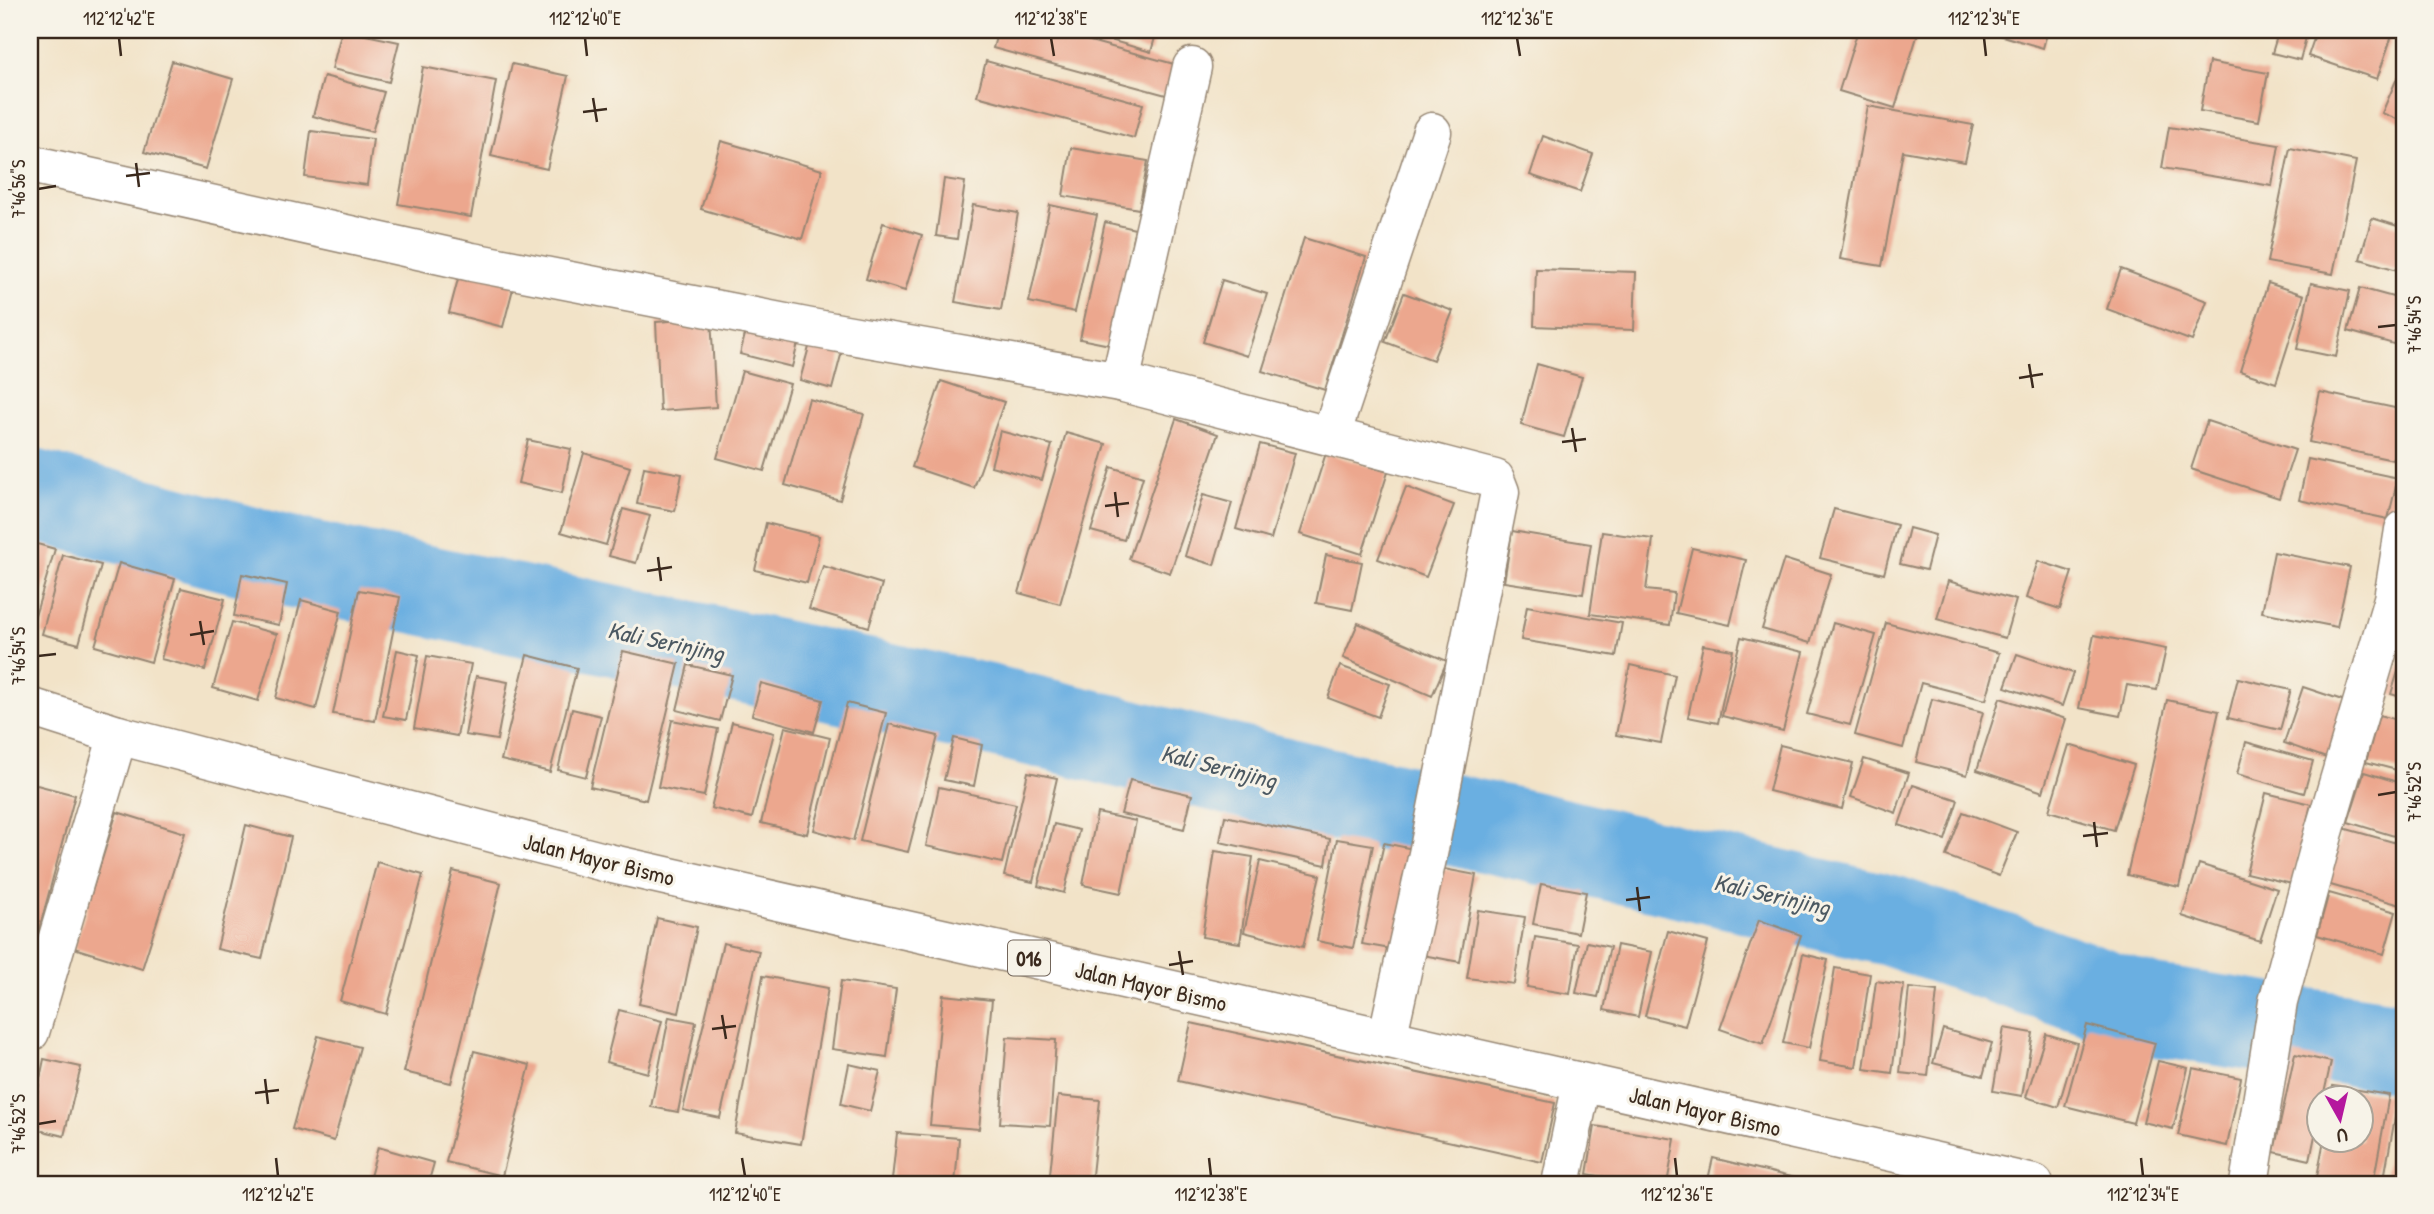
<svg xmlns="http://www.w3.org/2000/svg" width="2434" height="1214" viewBox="0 0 2434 1214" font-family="'Patrick Hand',sans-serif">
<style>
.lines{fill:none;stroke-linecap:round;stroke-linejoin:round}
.river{stroke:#6bafe1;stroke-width:91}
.building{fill:#eca78e}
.street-casing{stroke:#968673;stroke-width:41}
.primary-casing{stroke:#968673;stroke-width:41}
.street{stroke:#fff;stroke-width:38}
.primary{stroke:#fff;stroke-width:38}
.ticks{fill:none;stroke:#3b2a1e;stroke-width:2.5}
.labels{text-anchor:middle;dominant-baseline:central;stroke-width:6;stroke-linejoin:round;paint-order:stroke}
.shield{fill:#f7f3e8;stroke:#73665b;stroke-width:2}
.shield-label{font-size:21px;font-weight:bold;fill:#3b2a1e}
.street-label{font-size:23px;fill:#3b2a1e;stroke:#f7f3e8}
.water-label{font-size:24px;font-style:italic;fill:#4c5962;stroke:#f7f3e8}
.neatline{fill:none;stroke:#3b2a1e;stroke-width:2.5}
.ticks-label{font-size:18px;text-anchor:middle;fill:#3b2a1e}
</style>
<rect width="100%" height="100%" fill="#f7f3e8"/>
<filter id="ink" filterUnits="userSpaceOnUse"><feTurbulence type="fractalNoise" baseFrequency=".0143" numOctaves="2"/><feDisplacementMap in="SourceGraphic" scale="14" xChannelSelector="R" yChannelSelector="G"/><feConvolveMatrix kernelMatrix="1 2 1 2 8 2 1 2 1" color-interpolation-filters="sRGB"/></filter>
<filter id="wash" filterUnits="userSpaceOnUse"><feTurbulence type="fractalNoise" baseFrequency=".00686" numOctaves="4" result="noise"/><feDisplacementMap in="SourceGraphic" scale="28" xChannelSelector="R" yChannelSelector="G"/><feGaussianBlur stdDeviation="1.57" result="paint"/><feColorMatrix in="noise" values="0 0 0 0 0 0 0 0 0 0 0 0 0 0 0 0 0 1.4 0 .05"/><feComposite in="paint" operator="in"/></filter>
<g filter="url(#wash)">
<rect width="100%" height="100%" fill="#f2e3c8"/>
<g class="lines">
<path class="river" d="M 30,494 L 273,558 L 981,708 L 1318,791 L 1510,832 L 1892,921 L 2149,1010 L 2404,1048"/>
</g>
<g id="blocks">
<g class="building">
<path d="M 342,30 L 399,42 L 389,82 L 332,69 Z"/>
<path d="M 998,30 L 1050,30 L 1174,64 L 1166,95 L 993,48 Z"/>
<path d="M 1076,30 L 1157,30 L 1151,52 Z"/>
<path d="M 1858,30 L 1919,30 L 1895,108 L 1839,91 Z"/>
<path d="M 1983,30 L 2048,30 L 2043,48 Z"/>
<path d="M 2279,30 L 2308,30 L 2300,60 L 2272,53 Z"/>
<path d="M 2317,30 L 2394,30 L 2377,79 L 2308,56 Z"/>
<path d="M 172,61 L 233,79 L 206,169 L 144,152 Z"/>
<path d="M 986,61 L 1143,104 L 1134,138 L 977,96 Z"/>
<path d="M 2209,62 L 2268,73 L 2259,121 L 2200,111 Z"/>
<path d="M 512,64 L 568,76 L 547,169 L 491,156 Z"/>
<path d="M 423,67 L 496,81 L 471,217 L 398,204 Z"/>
<path d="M 324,76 L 384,92 L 372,132 L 313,116 Z"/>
<path d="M 2397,78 L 2404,81 L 2404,122 L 2382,113 Z"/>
<path d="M 1868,106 L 1973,125 L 1965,162 L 1903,151 L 1882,266 L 1840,259 Z"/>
<path d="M 2169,127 L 2279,145 L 2272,186 L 2162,168 Z"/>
<path d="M 311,131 L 373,139 L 367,185 L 305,177 Z"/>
<path d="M 1543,136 L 1593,154 L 1580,192 L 1530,175 Z"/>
<path d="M 721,141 L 822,170 L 802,239 L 701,209 Z"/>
<path d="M 1071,148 L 1148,161 L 1139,209 L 1063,196 Z"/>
<path d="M 2290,148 L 2356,161 L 2333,274 L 2267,262 Z"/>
<path d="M 944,179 L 965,182 L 957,239 L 936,236 Z"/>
<path d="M 973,205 L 1018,213 L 1001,310 L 955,302 Z"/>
<path d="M 1050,205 L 1097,215 L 1075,312 L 1029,302 Z"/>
<path d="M 2372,218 L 2404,228 L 2404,272 L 2360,259 Z"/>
<path d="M 1105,222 L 1135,229 L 1110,345 L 1080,339 Z"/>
<path d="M 883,223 L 922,235 L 905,291 L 866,279 Z"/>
<path d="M 1304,238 L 1366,257 L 1325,390 L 1262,371 Z"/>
<path d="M 462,264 L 516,277 L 503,327 L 449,313 Z"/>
<path d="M 1536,269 L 1636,272 L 1634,330 L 1534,326 Z"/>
<path d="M 2121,269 L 2207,301 L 2192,341 L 2107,309 Z"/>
<path d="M 1222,280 L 1267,294 L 1247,356 L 1203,342 Z"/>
<path d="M 2268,283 L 2304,295 L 2276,383 L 2240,371 Z"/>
<path d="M 2311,283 L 2350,291 L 2336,357 L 2297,349 Z"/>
<path d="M 2360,288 L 2404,300 L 2404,347 L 2348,331 Z"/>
<path d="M 1404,293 L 1453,311 L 1433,360 L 1385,342 Z"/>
<path d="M 711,318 L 716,407 L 660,411 L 656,322 Z"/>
<path d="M 749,319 L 801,331 L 792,367 L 740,354 Z"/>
<path d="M 812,336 L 844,344 L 832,389 L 800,380 Z"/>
<path d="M 1537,364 L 1582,377 L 1564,437 L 1521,425 Z"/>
<path d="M 742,371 L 790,384 L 764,471 L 717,458 Z"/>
<path d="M 941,381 L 1004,402 L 974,488 L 912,467 Z"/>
<path d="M 2320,392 L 2404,410 L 2393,460 L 2309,442 Z"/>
<path d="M 809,399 L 864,414 L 840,500 L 785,485 Z"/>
<path d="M 1176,419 L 1218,434 L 1170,573 L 1129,559 Z"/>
<path d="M 2207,421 L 2295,450 L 2279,498 L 2191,469 Z"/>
<path d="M 1000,431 L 1052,445 L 1042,480 L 991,466 Z"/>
<path d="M 1066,433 L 1106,444 L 1060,604 L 1019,593 Z"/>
<path d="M 528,440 L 571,449 L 562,493 L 518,483 Z"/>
<path d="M 1260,444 L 1295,453 L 1271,539 L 1236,529 Z"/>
<path d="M 584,453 L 630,467 L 606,545 L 561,532 Z"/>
<path d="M 1326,453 L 1388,472 L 1362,554 L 1300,534 Z"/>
<path d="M 2308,459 L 2398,478 L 2388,519 L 2299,500 Z"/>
<path d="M 644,467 L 682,474 L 675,511 L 637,504 Z"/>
<path d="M 1111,467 L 1143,477 L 1124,540 L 1091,531 Z"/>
<path d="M 1406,487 L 1454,505 L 1426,577 L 1378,559 Z"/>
<path d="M 1203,495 L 1232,503 L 1214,565 L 1185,556 Z"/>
<path d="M 623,509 L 650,516 L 636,563 L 609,556 Z"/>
<path d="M 1834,509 L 1897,525 L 1884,574 L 1820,558 Z"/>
<path d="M 766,523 L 819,536 L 807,583 L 755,570 Z"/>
<path d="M 1909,528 L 1935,535 L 1926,570 L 1900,564 Z"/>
<path d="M 1512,531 L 1591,544 L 1583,594 L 1504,582 Z"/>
<path d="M 1602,532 L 1653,539 L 1646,590 L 1674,593 L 1670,625 L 1590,614 Z"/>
<path d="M 30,542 L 55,549 L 33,623 L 30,622 Z"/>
<path d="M 1692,548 L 1746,560 L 1730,625 L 1676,613 Z"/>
<path d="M 2274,552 L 2350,567 L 2337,627 L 2262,612 Z"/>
<path d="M 63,555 L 101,565 L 79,644 L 42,634 Z"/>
<path d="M 1326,555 L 1362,562 L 1352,610 L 1316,603 Z"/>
<path d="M 1784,559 L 1831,574 L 1810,643 L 1762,629 Z"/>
<path d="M 2038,561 L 2072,572 L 2060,609 L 2026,598 Z"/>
<path d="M 119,563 L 175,579 L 151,662 L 95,646 Z"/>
<path d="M 823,566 L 882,584 L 869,627 L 809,609 Z"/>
<path d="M 242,574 L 287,584 L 279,625 L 234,616 Z"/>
<path d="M 1948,581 L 2016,600 L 2005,638 L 1937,619 Z"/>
<path d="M 181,588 L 225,599 L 205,670 L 161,659 Z"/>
<path d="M 359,590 L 400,597 L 375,721 L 333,714 Z"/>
<path d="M 301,600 L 341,611 L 316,709 L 276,698 Z"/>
<path d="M 1527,606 L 1622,623 L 1616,656 L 1521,640 Z"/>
<path d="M 232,622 L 277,634 L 258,701 L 213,688 Z"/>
<path d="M 1358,623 L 1447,661 L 1432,696 L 1343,658 Z"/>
<path d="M 1833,623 L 1876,635 L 1850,725 L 1807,714 Z"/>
<path d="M 1886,623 L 1999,653 L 1986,700 L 1921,683 L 1903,748 L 1855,735 Z"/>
<path d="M 2094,635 L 2166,649 L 2157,690 L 2127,685 L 2120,716 L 2079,708 Z"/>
<path d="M 1741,637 L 1803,652 L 1783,731 L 1722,716 Z"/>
<path d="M 1703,645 L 1733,650 L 1718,723 L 1688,717 Z"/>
<path d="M 397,650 L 419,655 L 406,720 L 383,716 Z"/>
<path d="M 623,651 L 679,664 L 646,800 L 590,787 Z"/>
<path d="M 2404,652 L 2404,698 L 2391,694 Z"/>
<path d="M 2017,654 L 2073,673 L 2062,706 L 2005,687 Z"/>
<path d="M 527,655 L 577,668 L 550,772 L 501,760 Z"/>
<path d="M 427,656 L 471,664 L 457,736 L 414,728 Z"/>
<path d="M 688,665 L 732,675 L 720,721 L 677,710 Z"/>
<path d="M 1630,665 L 1675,675 L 1661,743 L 1616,735 Z"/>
<path d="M 1340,666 L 1390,684 L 1378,717 L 1328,698 Z"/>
<path d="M 476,676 L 508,682 L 497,740 L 465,735 Z"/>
<path d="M 2238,678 L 2291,690 L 2280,730 L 2228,718 Z"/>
<path d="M 761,683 L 823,700 L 814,732 L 752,715 Z"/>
<path d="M 2303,687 L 2348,702 L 2329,759 L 2284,743 Z"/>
<path d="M 2000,698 L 2066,719 L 2043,792 L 1977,770 Z"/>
<path d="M 1932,699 L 1983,712 L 1967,775 L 1916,762 Z"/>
<path d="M 2167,700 L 2219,711 L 2179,887 L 2127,875 Z"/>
<path d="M 847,703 L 886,713 L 853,841 L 814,830 Z"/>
<path d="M 572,709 L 601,716 L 586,777 L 558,770 Z"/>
<path d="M 2379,715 L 2404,722 L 2404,772 L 2366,762 Z"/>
<path d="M 672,720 L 718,729 L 704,796 L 658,787 Z"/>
<path d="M 732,722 L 774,733 L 752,818 L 711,808 Z"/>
<path d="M 889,724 L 938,736 L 908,852 L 860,841 Z"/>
<path d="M 785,727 L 830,738 L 807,834 L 761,823 Z"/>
<path d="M 954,738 L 982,745 L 974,786 L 944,780 Z"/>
<path d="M 2246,742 L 2313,761 L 2304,793 L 2237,774 Z"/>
<path d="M 1780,745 L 1853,763 L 1842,809 L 1769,791 Z"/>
<path d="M 2069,745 L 2134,765 L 2114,830 L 2049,811 Z"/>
<path d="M 1864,759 L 1909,773 L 1896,813 L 1851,797 Z"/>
<path d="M 1028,772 L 1057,778 L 1033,882 L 1004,876 Z"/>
<path d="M 2364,772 L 2404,784 L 2404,839 L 2348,822 Z"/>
<path d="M 1130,780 L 1192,795 L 1184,829 L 1121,814 Z"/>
<path d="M 33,784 L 75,795 L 31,960 L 30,794 Z"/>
<path d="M 1913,785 L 1958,800 L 1945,840 L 1899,825 Z"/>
<path d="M 939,787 L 1016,804 L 1002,863 L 926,846 Z"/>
<path d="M 2266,793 L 2311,804 L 2292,884 L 2246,873 Z"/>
<path d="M 117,812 L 185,833 L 142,969 L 74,948 Z"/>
<path d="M 1963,812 L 2017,832 L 1999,876 L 1946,856 Z"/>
<path d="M 1097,813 L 1136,821 L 1121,893 L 1083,885 Z"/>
<path d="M 1225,816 L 1330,839 L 1326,865 L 1220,842 Z"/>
<path d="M 1054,824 L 1079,830 L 1064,893 L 1038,886 Z"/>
<path d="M 246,825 L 291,837 L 262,959 L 217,949 Z"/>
<path d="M 2343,828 L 2404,845 L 2404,906 L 2327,884 Z"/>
<path d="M 1337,839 L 1373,845 L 1353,948 L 1317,941 Z"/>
<path d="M 1384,843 L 1423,851 L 1402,951 L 1362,944 Z"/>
<path d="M 1215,851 L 1253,857 L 1240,943 L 1202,937 Z"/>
<path d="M 1260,861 L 1320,875 L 1303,947 L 1244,932 Z"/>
<path d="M 377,862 L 423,875 L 386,1014 L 340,1001 Z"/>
<path d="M 2199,864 L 2277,889 L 2260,941 L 2182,916 Z"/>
<path d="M 1428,866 L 1476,875 L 1460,962 L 1412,953 Z"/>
<path d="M 453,871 L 501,883 L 451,1083 L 404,1072 Z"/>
<path d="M 1541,884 L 1586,892 L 1578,933 L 1533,924 Z"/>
<path d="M 2329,893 L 2396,912 L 2384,954 L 2317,935 Z"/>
<path d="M 1478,910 L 1525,917 L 1514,984 L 1467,978 Z"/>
<path d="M 657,918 L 697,927 L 679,1013 L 639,1004 Z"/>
<path d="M 1759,920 L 1801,935 L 1763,1044 L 1720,1029 Z"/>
<path d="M 1668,931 L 1708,942 L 1685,1026 L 1645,1016 Z"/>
<path d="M 1535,937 L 1578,944 L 1570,994 L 1527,987 Z"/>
<path d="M 1587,942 L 1610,947 L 1598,997 L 1576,993 Z"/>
<path d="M 723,943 L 759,951 L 720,1118 L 683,1110 Z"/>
<path d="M 1617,945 L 1652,952 L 1638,1017 L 1604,1010 Z"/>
<path d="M 1803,954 L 1828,960 L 1809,1048 L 1783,1043 Z"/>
<path d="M 1835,968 L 1870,974 L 1856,1067 L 1820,1061 Z"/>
<path d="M 763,976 L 828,988 L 801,1144 L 735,1133 Z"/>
<path d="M 841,981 L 896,989 L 887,1057 L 832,1049 Z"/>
<path d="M 1876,981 L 1904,985 L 1892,1073 L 1864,1069 Z"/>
<path d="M 1909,988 L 1937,991 L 1928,1076 L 1900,1073 Z"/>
<path d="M 943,995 L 992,1000 L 979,1129 L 930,1125 Z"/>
<path d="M 619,1010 L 662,1021 L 648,1073 L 606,1062 Z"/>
<path d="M 669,1017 L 696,1022 L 678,1112 L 651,1107 Z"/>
<path d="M 1191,1023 L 1555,1103 L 1542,1162 L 1178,1081 Z"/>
<path d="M 2087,1025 L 2155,1043 L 2133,1123 L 2065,1106 Z"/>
<path d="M 2004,1028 L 2033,1033 L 2022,1096 L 1993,1091 Z"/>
<path d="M 1943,1029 L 1992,1043 L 1983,1076 L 1933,1063 Z"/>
<path d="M 2046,1034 L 2077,1043 L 2058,1107 L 2026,1097 Z"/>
<path d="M 318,1036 L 360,1047 L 334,1141 L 292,1129 Z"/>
<path d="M 1007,1037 L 1056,1040 L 1050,1126 L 1000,1123 Z"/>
<path d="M 474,1051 L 530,1065 L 502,1176 L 446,1162 Z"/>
<path d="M 2295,1054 L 2331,1062 L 2323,1098 L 2318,1098 L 2318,1121 L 2310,1160 L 2274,1152 Z"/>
<path d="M 44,1059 L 81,1067 L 64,1136 L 30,1128 Z"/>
<path d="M 2158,1061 L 2188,1068 L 2173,1129 L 2143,1122 Z"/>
<path d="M 849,1064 L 880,1071 L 870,1111 L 841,1104 Z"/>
<path d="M 2193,1068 L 2241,1078 L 2227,1146 L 2178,1135 Z"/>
<path d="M 2333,1086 L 2389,1095 L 2373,1184 L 2316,1182 L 2324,1140 L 2361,1140 L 2361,1098 L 2331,1098 Z"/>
<path d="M 2400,1090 L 2404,1091 L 2404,1184 L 2383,1184 Z"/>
<path d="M 1058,1096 L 1100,1100 L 1091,1184 L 1049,1184 Z"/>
<path d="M 1595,1126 L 1675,1139 L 1667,1184 L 1645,1184 L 1587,1174 Z"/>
<path d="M 897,1133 L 959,1138 L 955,1184 L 892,1180 Z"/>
<path d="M 378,1147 L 434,1163 L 428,1184 L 368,1184 Z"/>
<path d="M 1713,1158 L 1811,1182 L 1810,1184 L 1707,1184 Z"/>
</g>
</g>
</g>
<g filter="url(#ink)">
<use href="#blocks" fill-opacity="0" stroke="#968673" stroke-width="2"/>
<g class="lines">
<defs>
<g id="street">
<path d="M 30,164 L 472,262 L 811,328 L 1120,382 L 1495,479 L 1500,492 L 1428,854 L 1387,1039"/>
<path d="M 1120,382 L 1192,67"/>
<path d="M 1331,435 L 1432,132"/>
<path d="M 30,1032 L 118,735"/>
<path d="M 1561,1184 L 1582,1083"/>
<path d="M 2249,1184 L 2278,1002 L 2323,835 L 2393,599 L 2404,530"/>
</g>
<path id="primary" d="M 30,707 L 118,735 L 608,863 L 2034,1184"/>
</defs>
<use href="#street" class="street-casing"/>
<use href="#primary" class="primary-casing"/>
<use href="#street" class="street"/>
<use href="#primary" class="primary"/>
</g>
</g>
<path class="ticks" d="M 119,38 L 121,56M 585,38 L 587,56M 1051,38 L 1054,56M 1517,38 L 1520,56M 1984,38 L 1986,56M 593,98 L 597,122M 583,112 L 607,109M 136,163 L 139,187M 126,176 L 150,173M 38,189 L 56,186M 2378,327 L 2396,325M 2029,364 L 2033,388M 2019,378 L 2043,374M 1572,428 L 1576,452M 1562,442 L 1586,439M 1115,492 L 1118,517M 1105,506 L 1129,503M 658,557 L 661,581M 647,571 L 672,567M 200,621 L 204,645M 190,635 L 214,631M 38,656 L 56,654M 2378,795 L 2396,792M 2094,822 L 2097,847M 2083,836 L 2108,833M 1637,887 L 1640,911M 1626,900 L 1650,897M 1179,951 L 1183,975M 1169,965 L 1193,961M 722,1015 L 726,1039M 712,1029 L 736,1026M 265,1079 L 268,1104M 255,1093 L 279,1090M 38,1124 L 56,1121M 276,1158 L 278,1176M 742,1158 L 745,1176M 1209,1158 L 1211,1176M 1675,1158 L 1677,1176M 2141,1158 L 2143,1176"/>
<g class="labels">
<rect class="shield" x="1008" y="940.5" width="42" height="35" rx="5"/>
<g class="shield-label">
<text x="1029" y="958">016</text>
</g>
<g class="street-label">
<text transform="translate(599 859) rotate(14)">Jalan Mayor Bismo</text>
<text transform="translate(1151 986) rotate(13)">Jalan Mayor Bismo</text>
<text transform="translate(1705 1111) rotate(13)">Jalan Mayor Bismo</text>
</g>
<g class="water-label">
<text transform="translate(666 641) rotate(12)">Kali Serinjing</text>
<text transform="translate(1219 766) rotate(14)">Kali Serinjing</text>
<text transform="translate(1772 894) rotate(13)">Kali Serinjing</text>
</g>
</g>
<rect width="2434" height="1214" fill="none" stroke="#f7f3e8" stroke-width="77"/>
<g transform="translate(2340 1119) rotate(172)"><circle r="33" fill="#f7f3e8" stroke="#aca397" stroke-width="2"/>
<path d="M0-5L12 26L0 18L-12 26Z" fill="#b5179e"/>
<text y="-10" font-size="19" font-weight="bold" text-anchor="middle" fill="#3b2a1e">U</text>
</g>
<rect x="38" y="38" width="2358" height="1138" class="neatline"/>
<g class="ticks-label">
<text x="119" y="25">112°12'42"E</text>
<text x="585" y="25">112°12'40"E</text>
<text x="1051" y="25">112°12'38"E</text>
<text x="1517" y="25">112°12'36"E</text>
<text x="1984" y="25">112°12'34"E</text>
<text transform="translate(19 189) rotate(-90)" y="6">7°46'56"S</text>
<text transform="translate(2415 325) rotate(-90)" y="6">7°46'54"S</text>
<text transform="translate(19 656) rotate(-90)" y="6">7°46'54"S</text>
<text transform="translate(2415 792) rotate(-90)" y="6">7°46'52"S</text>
<text transform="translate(19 1124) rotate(-90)" y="6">7°46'52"S</text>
<text x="278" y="1201">112°12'42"E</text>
<text x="745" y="1201">112°12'40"E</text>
<text x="1211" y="1201">112°12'38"E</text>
<text x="1677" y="1201">112°12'36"E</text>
<text x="2143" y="1201">112°12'34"E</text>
</g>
</svg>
